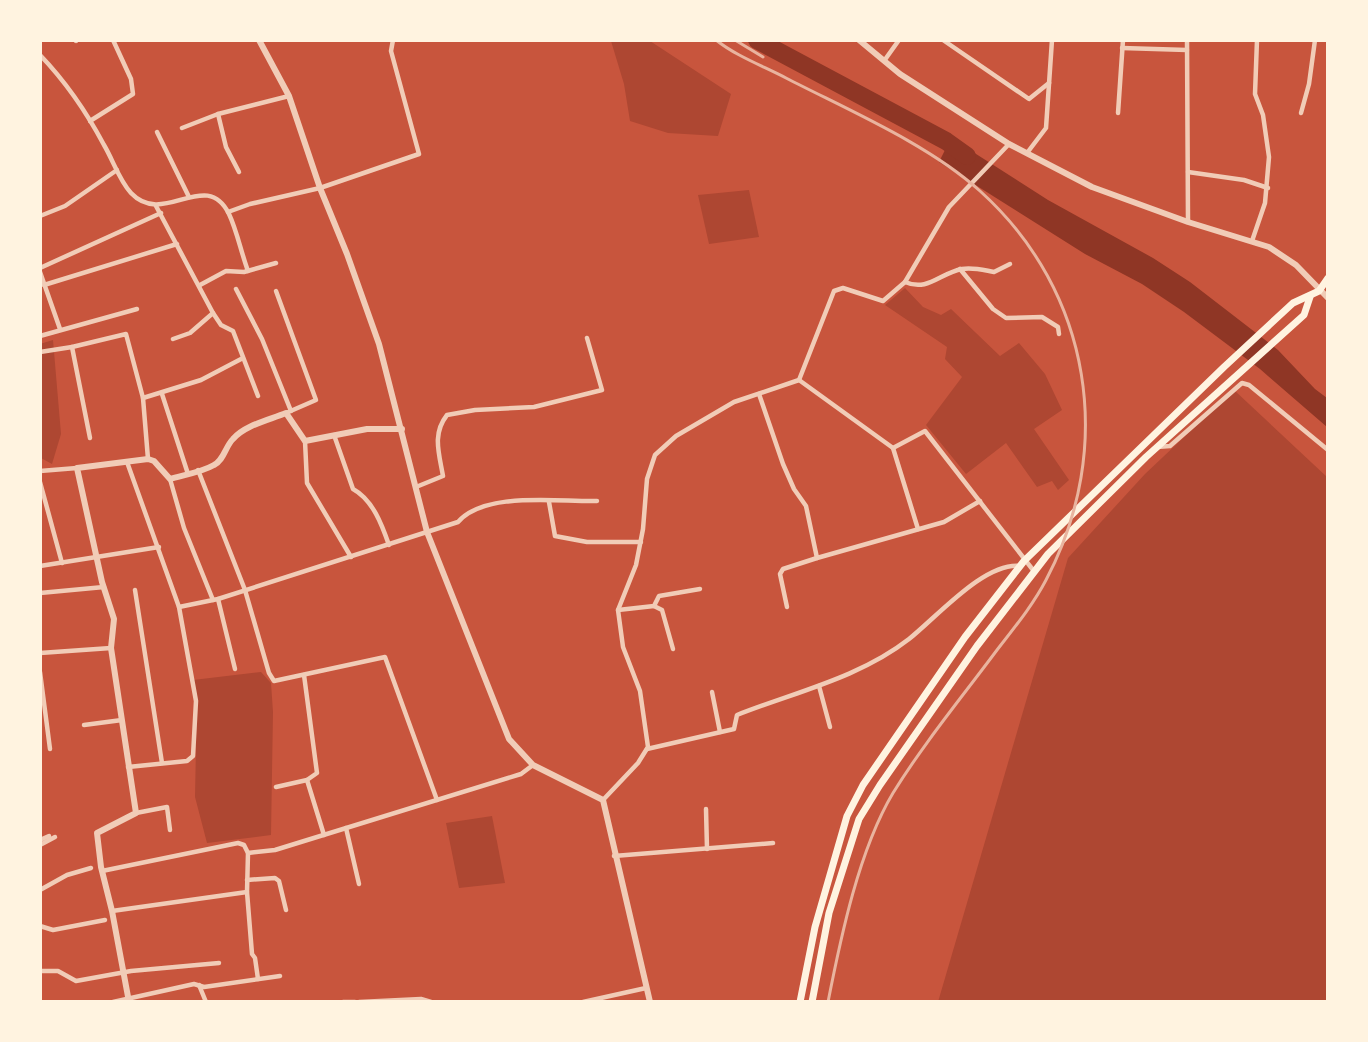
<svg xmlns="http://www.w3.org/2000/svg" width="1368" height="1042" viewBox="0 0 1368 1042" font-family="'Noto Sans',sans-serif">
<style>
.green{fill:#ae4732}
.water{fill:#8f3625}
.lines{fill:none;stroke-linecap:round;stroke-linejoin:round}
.river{stroke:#8f3625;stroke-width:18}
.minor{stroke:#f1ccb7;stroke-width:4.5}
.tertiary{stroke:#f1ccb7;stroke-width:6}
.secondary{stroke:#fff3e0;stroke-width:7}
.rail{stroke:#e9b49f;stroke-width:3}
</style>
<rect width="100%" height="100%" fill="#c8553d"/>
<g class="green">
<path d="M 611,41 L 650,41 L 731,94 L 718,136 L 668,133 L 630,121 L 624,84 Z"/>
<path d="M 749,190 L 759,237 L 709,244 L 698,195 Z"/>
<path d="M 905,288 L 923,307 L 941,315 L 951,309 L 1000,356 L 1019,343 L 1045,374 L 1062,410 L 1034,429 L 1069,480 L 1058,490 L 1052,481 L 1037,487 L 1006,443 L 966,474 L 926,425 L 962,377 L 945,359 L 947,347 L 885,305 Z"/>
<path d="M 53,340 L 61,434 L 52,464 L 41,458 L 40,344 Z"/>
<path d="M 1234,390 L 1327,477 L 1327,1001 L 938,1002 L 1068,558 L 1145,474 Z"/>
<path d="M 261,672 L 271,683 L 273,712 L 271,835 L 207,843 L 195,797 L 197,696 L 193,680 Z"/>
<path d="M 492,816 L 505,883 L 459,888 L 446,823 Z"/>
</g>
<path class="water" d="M 951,138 L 1048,200 L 1153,258 L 1190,282 L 1278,350 L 1315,389 L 1327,398 L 1327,427 L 1260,369 L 1184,312 L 1142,284 L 1085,254 L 939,162 Z"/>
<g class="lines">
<path class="river" d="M 757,40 L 946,141 L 967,156"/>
<g class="minor">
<path d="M 943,40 L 1029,99 L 1049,83"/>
<path d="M 1187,40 L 1188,222"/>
<path d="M 76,41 L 76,40"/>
<path d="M 1122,48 L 1187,50"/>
<path d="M 40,55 C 66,82 87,113 104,145 C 113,160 119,180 131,193 C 164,228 206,167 229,214 C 237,231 241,252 248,271"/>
<path d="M 884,61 L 899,40"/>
<path d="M 1118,113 L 1123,40"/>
<path d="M 1301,113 L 1309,84 L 1315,40"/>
<path d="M 218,114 L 226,147 L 239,172"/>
<path d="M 90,121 L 133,94 L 131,79 L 113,40"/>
<path d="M 182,128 L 218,114 L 289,96"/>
<path d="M 157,132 L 189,197"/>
<path d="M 1027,153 L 1046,128 L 1052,40"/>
<path d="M 1188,172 L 1244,180 L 1268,188"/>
<path d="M 156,206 L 213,313"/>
<path d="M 228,212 L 250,204 L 320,188 L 419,154 L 391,51 L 393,40"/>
<path d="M 40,216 L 65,206 L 117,170"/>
<path d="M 1252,241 L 1265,203 L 1269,157 L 1263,115 L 1255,94 L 1257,40"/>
<path d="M 40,268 L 161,213"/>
<path d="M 960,269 L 993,309 L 1006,318 L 1042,317 L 1058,327 L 1059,334"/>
<path d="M 40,272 L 60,329"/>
<path d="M 905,282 C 928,292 940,273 962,269 C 973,267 983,270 994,272 L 1010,264"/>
<path d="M 44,285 L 177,244"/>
<path d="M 200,285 L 226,271 L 244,272 L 276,263"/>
<path d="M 236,289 L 262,339 L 291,411"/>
<path d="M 276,291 L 316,400 L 286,413"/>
<path d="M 40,336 L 137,309"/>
<path d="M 173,339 L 190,333 L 213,313 L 221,325 L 233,331 L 258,396"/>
<path d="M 40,352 L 72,347"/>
<path d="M 799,380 L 893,448 L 925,431 L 1033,570"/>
<path d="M 162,394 L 188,474"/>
<path d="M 759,394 L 783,464 L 794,489 L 806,506 L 817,558 L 944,522 L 980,501"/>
<path d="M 143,398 L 201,380 L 243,358"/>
<path d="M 334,435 L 353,489 C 373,500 382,525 389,545"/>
<path d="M 90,438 L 72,347 L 126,334 L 143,398 L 148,459"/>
<path d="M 305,441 L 307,483 L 351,557"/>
<path d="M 1157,447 L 1170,446 L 1242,383 L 1249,385 L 1328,450"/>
<path d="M 893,448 L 918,529"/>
<path d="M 127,462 L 179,607 L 196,701 L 193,756 L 187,761 L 128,767"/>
<path d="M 198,470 L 245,590 L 269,673 L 274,681 L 385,657 L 437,800"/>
<path d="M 40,471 L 77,468"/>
<path d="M 170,479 L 184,528 L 213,600"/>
<path d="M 40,482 L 62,563"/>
<path d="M 416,487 L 443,476 C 439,453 432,434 447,415 L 475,410 L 534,407 L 602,390 L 587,338"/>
<path d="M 549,502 L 555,536 L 587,542 L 641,542"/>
<path d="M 40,566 L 159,547"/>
<path d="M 135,590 L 162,763"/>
<path d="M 40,593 L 104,587"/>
<path d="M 218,599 L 235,669"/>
<path d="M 654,606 L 662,610 L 673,649"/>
<path d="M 179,607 L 218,599 L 458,522 C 485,491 557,502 597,501"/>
<path d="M 787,607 L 780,574 L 783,569 L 817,558"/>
<path d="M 618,610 L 654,606 L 659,596 L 700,589"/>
<path d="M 40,653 L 111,648"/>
<path d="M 40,672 L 50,749"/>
<path d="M 819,686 L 830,727"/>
<path d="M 712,692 L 720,732"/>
<path d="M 84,725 L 122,720"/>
<path d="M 647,749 L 734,729 L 737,715 C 795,692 859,678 909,639 C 937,617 985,561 1021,566"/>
<path d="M 307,780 L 324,835"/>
<path d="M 276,787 L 307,780 L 317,773 L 304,675"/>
<path d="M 603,800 L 638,763 L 648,747 L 640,691 L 623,647 L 618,610 L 636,565 L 643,529 L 647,479 L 655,455 L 676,436 L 734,402 L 799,380 L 834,291 L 843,288 L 883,301 L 905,282 L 949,207 L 1009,144"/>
<path d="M 706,809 L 707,849"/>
<path d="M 136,813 L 167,807 L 170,830"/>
<path d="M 346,828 L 359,884"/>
<path d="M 40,840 L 49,836"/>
<path d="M 40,845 L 55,837"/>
<path d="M 248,853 L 275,850 L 521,774 L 533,765"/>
<path d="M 614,856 L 773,843"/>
<path d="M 102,871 L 238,843 L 244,845 L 248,853 L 247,892 L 252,954 L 255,958 L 258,979"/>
<path d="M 247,880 L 275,878 L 279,881 L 286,910"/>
<path d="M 40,890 L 67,875 L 91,868"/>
<path d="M 112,911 L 247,892"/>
<path d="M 40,926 L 53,930 L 105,920"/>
<path d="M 40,971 L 58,971 L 76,981 L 131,971 L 219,963"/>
<path d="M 199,985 L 206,1002"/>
<path d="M 113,1002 L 194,984 L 204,987 L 280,976"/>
<path d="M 343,1002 L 355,1002"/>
<path d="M 359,1002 L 421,999 L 431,1002"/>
<path d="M 583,1002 L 646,988"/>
</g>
<g class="tertiary">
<path d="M 259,40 L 289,96 L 320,188 L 347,254 L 379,344 L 427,532 L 509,739 L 533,765 L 603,800 L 650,1002"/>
<path d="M 859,40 L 900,74 L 1009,144 L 1092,187 L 1188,222 L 1269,247 L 1296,265 L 1328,298"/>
<path d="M 129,1002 L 112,911 L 101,867 L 97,833 L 136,813 L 111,648 L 114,619 L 102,582 L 77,468 L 148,459 L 154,461 L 170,479 C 184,475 202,472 214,465 C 224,460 225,447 233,439 C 245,425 269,420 286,413 L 305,441 L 367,429 L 402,429"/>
</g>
<g class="secondary">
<path d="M 800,1002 L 815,927 L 847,816 L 863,785 L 965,637 L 1024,561 L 1224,367 L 1293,303 L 1319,291 L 1328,278"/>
<path d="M 812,1002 L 829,913 L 859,819 L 880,785 L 977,646 L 1048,554 L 1146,457 L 1304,315 L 1310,297"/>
</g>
<g class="rail">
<path d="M 716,40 C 736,56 763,66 786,78 C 848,110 928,144 980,191 C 1092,292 1116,448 1046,580 C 1033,605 1014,628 997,650 C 962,697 924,743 893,793 C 859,850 841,936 828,1002"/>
<path d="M 735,40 L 763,57"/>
</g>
</g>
<rect width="1368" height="1042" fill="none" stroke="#fff3e0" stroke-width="84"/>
</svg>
